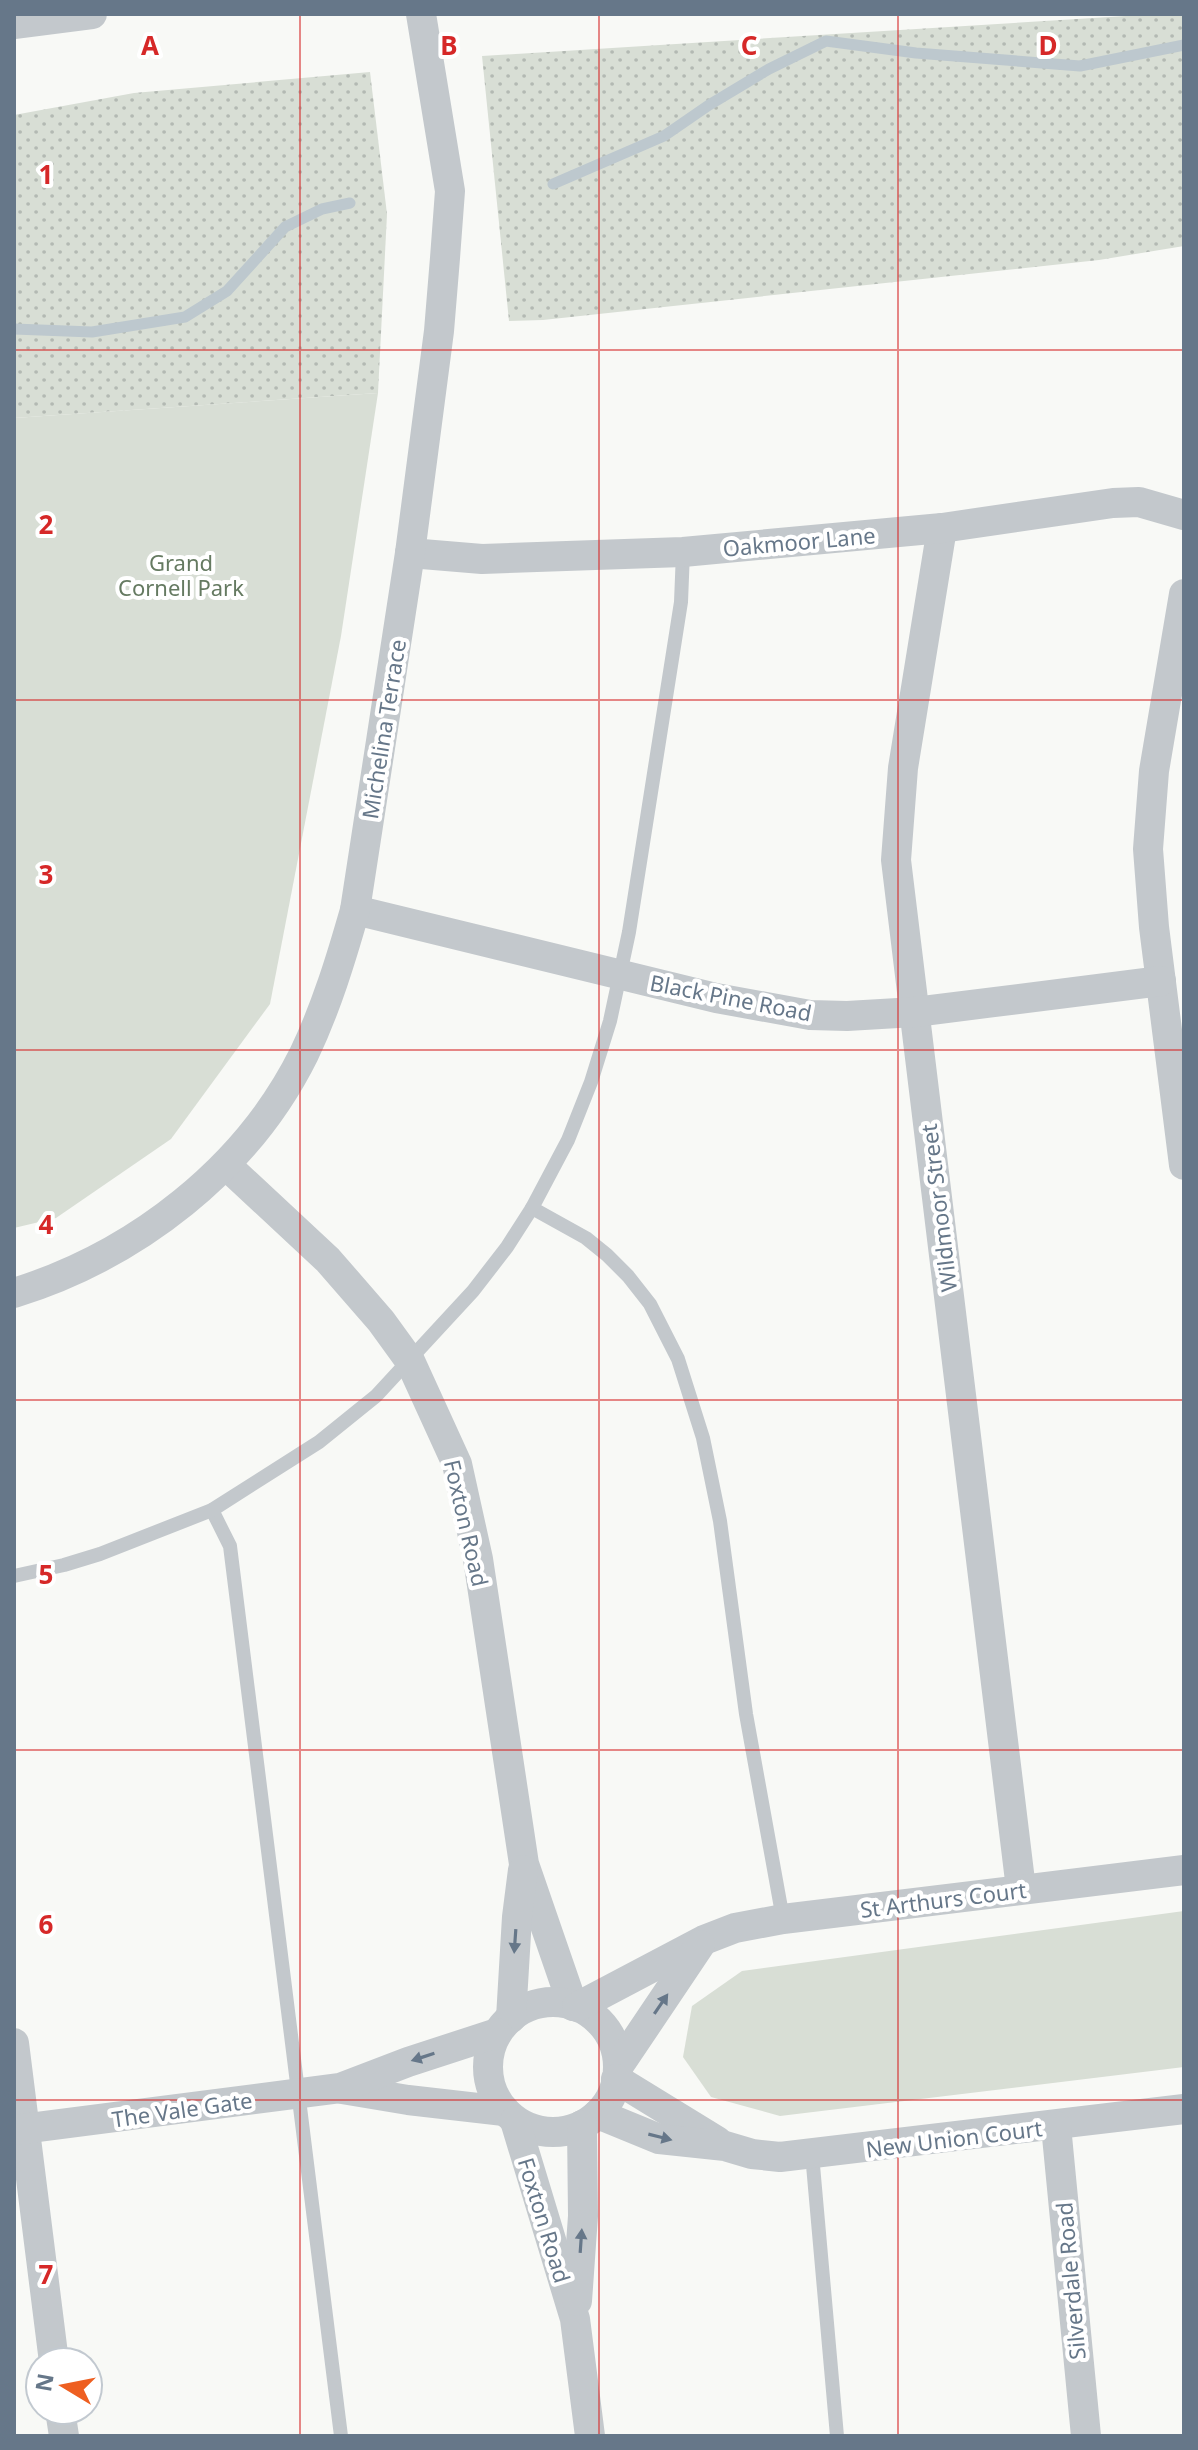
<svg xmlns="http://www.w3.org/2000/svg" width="1198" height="2450" viewBox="0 0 1198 2450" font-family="'Noto Sans',sans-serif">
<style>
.grass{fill:url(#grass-dots)}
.park{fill:#d8ded5}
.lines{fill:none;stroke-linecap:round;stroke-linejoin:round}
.stream{stroke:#bdc8ce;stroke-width:11}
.service{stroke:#c3c8cc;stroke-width:14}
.minor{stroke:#c3c8cc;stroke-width:30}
.oneway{fill:#667789}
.grid{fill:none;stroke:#d62828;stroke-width:2;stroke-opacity:0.55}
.labels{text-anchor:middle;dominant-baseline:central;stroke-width:8;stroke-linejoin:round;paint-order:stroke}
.street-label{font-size:22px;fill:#667789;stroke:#fff}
.park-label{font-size:22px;fill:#657a61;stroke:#fff}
.grid-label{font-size:26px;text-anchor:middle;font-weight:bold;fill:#d62828;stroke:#fff;stroke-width:8;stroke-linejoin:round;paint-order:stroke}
</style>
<defs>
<pattern id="grass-dots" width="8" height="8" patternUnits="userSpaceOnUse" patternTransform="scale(2)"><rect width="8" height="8" fill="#d8ded5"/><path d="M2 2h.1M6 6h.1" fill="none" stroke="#b3b9b3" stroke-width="1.8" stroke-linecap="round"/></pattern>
</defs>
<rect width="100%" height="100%" fill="#f8f9f6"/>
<g class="grass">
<path d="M 1158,14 L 1184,14 L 1184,246 L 1099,260 L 543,320 L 509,321 L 482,56 Z"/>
<path d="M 370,72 L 387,214 L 378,393 L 14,418 L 14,115 L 134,93 Z"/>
</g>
<g class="park">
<path d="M 378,393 L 341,636 L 270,1004 L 171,1139 L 56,1218 L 14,1228 L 14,418 Z"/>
<path d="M 1184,1911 L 1184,2067 L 780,2116 L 711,2097 L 683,2057 L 692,2006 L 742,1971 Z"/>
</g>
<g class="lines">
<g class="stream">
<path d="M 553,184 L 664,136 L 709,105 L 769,69 L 826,41 L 916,53 L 1080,66 L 1184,45"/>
<path d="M 14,329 L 92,332 L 185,317 L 227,291 L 285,227 L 322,209 L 350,203"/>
</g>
<g class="service">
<path d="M 532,1208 L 586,1238 L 607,1255 L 628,1276 L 650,1304 L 678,1359 L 703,1438 L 720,1521 L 746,1714 L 783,1919"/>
<path d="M 212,1510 L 230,1546 L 341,2436"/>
<path d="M 14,1576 L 64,1565 L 100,1554 L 212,1510 L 319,1442 L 376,1396 L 473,1291 L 507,1247 L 532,1208 L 568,1140 L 591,1082 L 610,1021 L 629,932 L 681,602 L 683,552"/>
<path d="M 812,2154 L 837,2436"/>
</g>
<g class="minor">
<path d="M 14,24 L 92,14"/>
<path d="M 942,528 L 903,768 L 896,860 L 1021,1889"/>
<path d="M 410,553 L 482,559 L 683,552 L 942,528 L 1113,503 L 1139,502 L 1184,515"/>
<path d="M 1184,594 L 1154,771 L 1148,849 L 1154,927 L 1184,1165"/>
<path d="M 355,910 L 716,998 L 810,1015 L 847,1016 L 915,1012 L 1161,981"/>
<path d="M 226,1165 L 328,1260 L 381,1321 L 410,1361 L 457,1464 L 478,1559 L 524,1864 L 573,2006"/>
<path d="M 14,1293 C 136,1255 247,1169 304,1054 C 326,1008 341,959 355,910 L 410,553 L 439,331 L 445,258 L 450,191 L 421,14"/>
<circle cx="553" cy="2067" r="65"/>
<path d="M 577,2007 L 704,1940 L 735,1928 L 783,1919 L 1184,1870"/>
<path d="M 511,2018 L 517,1917 L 523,1870"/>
<path d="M 14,2043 L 54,2362"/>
<path d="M 618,2067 L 700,1945"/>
<path d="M 616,2079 L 717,2141"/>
<path d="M 342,2089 L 408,2100 L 504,2111"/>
<path d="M 598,2114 L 659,2139 L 725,2146 L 752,2154 L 780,2157 L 1184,2109"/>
<path d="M 515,2121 L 575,2319 L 590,2436"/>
<path d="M 1056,2126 L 1086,2436"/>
<path d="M 14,2130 L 340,2088 L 408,2062 L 497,2033"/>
<path d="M 577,2301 L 583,2216 L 582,2125"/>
<path d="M 60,2410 L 64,2436"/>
</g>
</g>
<defs><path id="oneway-solid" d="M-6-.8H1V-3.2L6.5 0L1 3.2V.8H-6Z" transform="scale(2)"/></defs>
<g class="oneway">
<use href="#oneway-solid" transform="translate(515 1941) rotate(94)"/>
<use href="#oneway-solid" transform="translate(661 2004) rotate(-56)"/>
<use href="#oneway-solid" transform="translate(423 2057) rotate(162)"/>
<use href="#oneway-solid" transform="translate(660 2137) rotate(14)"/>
<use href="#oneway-solid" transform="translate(581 2241) rotate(-86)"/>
</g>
<path class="grid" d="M 300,14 L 300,2436M 599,14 L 599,2436M 898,14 L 898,2436M 14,350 L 1184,350M 14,700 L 1184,700M 14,1050 L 1184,1050M 14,1400 L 1184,1400M 14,1750 L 1184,1750M 14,2100 L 1184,2100"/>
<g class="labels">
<g class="street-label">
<text transform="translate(799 541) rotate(-5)">Oakmoor Lane</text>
<text transform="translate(383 729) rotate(-81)">Michelina Terrace</text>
<text transform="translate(731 997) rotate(11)">Black Pine Road</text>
<text transform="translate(938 1208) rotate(-97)">Wildmoor Street</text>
<text transform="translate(467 1523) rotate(77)">Foxton Road</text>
<text transform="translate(943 1899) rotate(-7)">St Arthurs Court</text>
<text transform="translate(182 2109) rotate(-8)">The Vale Gate</text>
<text transform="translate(954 2138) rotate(-7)">New Union Court</text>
<text transform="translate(545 2220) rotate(73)">Foxton Road</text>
<text transform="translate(1070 2281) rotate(-95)">Silverdale Road</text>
</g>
<g class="park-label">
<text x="181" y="562">Grand<tspan x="181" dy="25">Cornell Park</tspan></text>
</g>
</g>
<g class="grid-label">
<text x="150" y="55">A</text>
<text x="449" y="55">B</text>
<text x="749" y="55">C</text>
<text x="1048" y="55">D</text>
<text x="46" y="184">1</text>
<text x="46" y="534">2</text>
<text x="46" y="884">3</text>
<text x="46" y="1234">4</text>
<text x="46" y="1584">5</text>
<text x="46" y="1934">6</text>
<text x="46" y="2284">7</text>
</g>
<rect width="1198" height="2450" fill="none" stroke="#667789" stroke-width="32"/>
<g transform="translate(64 2386) rotate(280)"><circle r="38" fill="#ffffff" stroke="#c2c9d0" stroke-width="2"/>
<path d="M0-6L14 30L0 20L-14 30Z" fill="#ee5f21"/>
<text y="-12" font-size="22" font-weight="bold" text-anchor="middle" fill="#667789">N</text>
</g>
</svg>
